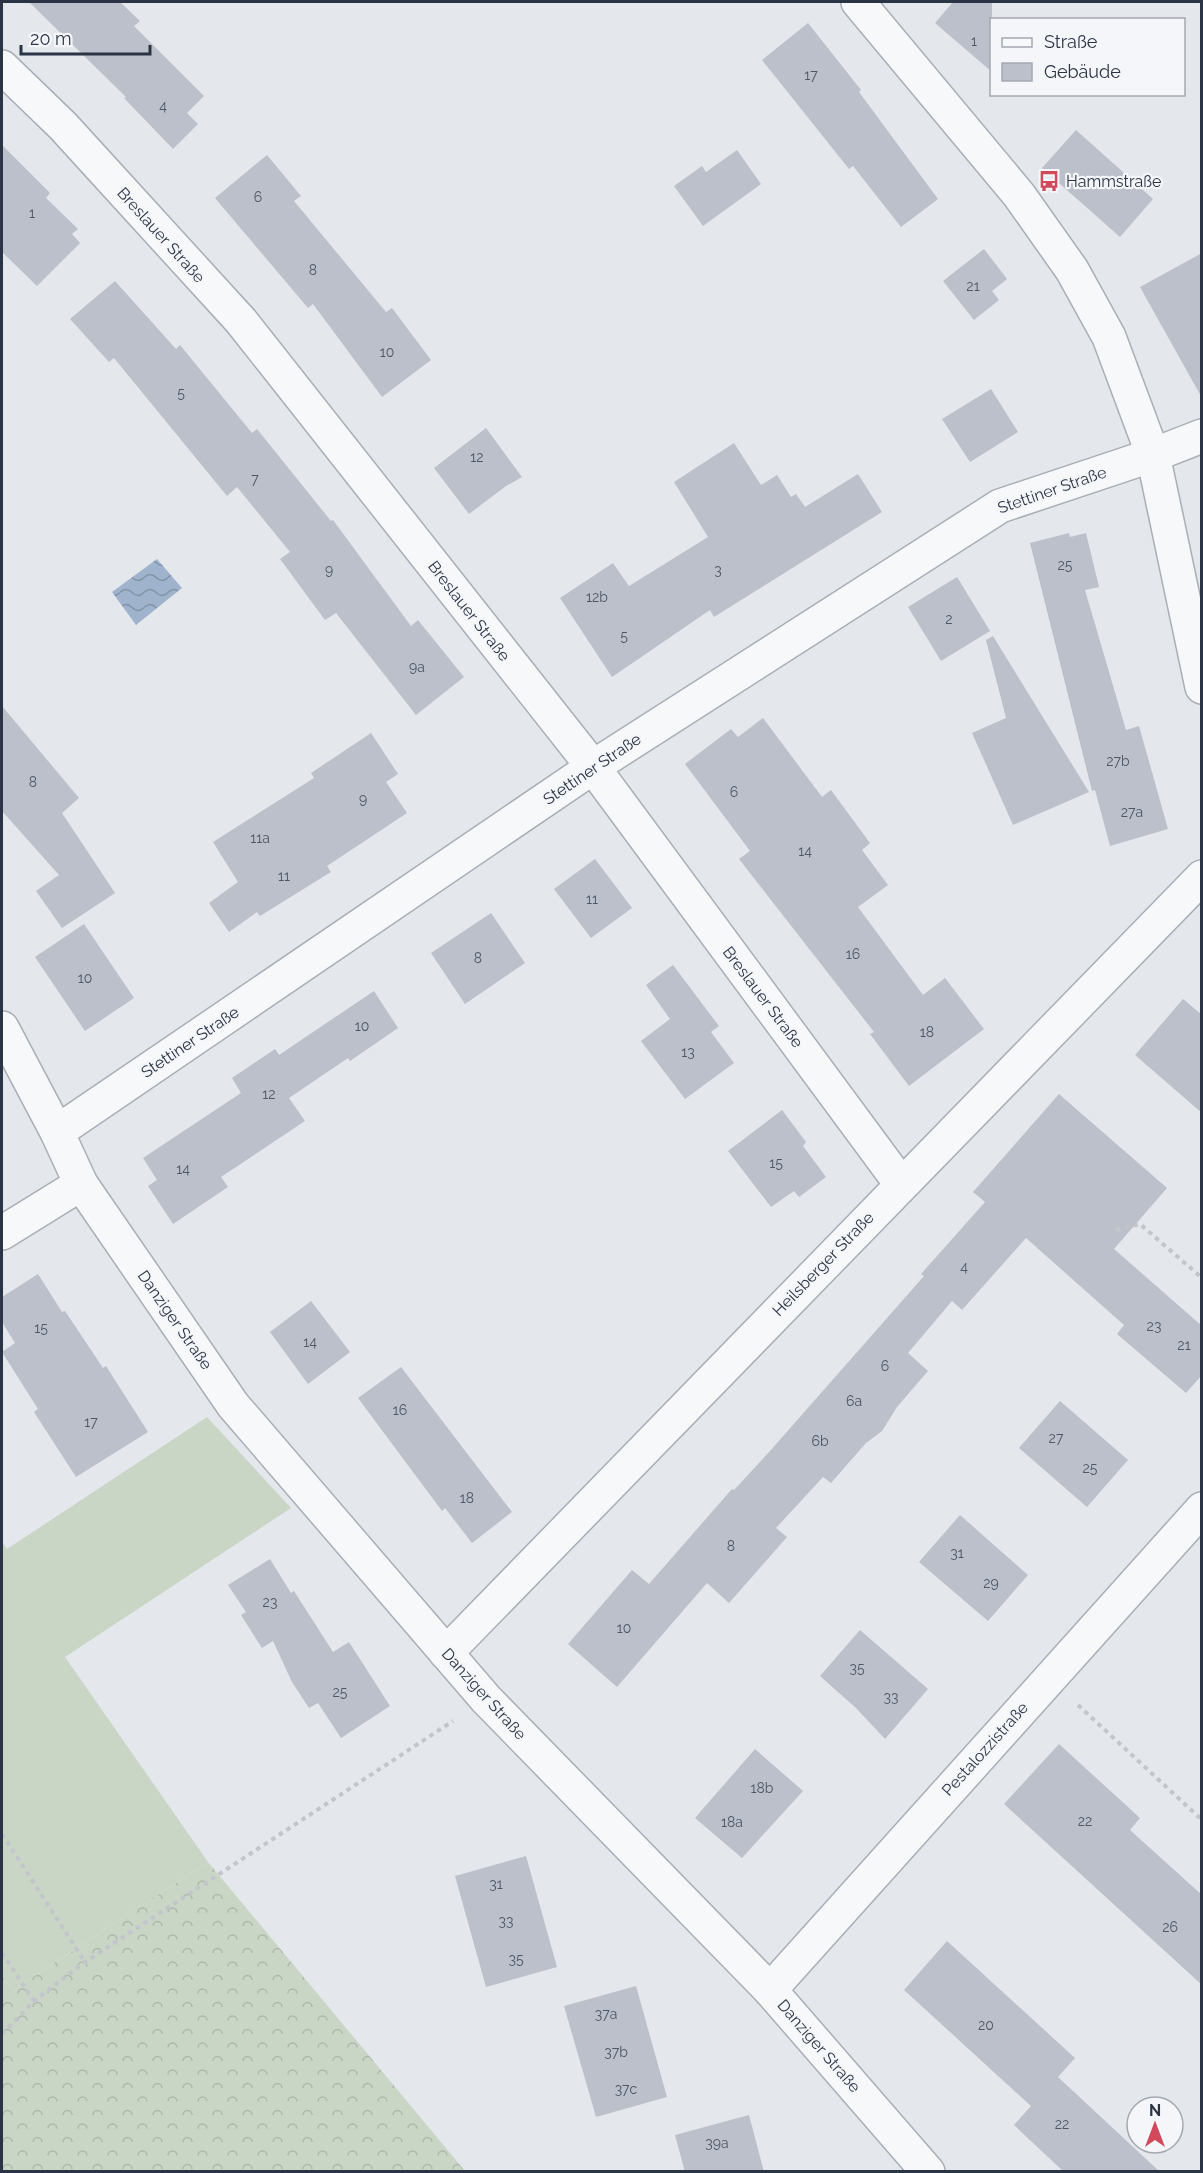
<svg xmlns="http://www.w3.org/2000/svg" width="1203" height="2173" viewBox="0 0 1203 2173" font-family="Raleway,sans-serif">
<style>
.grass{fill:#c9d6c5}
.forest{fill:url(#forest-crowns)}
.water{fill:url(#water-waves)}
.building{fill:#bbc0ca}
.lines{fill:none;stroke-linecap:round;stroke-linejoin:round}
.minor-casing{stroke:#a9aeb7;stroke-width:36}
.path{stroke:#c2c5cb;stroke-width:4;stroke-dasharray:4.5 4.5;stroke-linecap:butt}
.minor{stroke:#f7f8fa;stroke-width:33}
.labels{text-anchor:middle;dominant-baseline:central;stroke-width:4.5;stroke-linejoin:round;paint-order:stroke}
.number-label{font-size:14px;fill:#4f5766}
.poi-label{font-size:16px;fill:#2b3445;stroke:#f4f6f9;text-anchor:start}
.street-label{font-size:16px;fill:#2b3445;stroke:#f4f6f9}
</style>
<defs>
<pattern id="forest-crowns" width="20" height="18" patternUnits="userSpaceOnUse" patternTransform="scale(1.5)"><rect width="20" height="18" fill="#c9d6c5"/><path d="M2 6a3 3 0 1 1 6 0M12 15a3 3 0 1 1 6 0" fill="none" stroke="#adb8ab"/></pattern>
<pattern id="water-waves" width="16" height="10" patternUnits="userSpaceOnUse" patternTransform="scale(1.5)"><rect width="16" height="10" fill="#9fb4cc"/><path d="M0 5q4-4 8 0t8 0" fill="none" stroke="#8293a7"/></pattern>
</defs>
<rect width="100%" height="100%" fill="#e4e7ec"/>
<path class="grass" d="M 207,1417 L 291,1508 L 65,1657 L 208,1862 L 13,1990 L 2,1976 L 2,1542 L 7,1549 Z"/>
<path class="forest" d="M 208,1862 L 465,2171 L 2,2171 L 2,1976 L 13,1990 Z"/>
<path class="water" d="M 157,559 L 182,588 L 136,625 L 112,592 Z"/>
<g class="building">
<path d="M 29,2 L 120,2 L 140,21 L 134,26 L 204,96 L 187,113 L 198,124 L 173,149 L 124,98 L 126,97 Z"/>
<path d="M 953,2 L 992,2 L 992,72 L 935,23 Z"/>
<path d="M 808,23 L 861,90 L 859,92 L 938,199 L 901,227 L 853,166 L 849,169 L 762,60 Z"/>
<path d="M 1076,130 L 1153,199 L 1120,237 L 1042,168 Z"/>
<path d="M 2,145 L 50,193 L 46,198 L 78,229 L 72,234 L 80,243 L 37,286 L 2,252 Z"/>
<path d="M 737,150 L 761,184 L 703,226 L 674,186 L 702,166 L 706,172 Z"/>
<path d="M 267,155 L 301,196 L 294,201 L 386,312 L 392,308 L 431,360 L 382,397 L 313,304 L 308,308 L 215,198 Z"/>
<path d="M 984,249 L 1007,279 L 992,291 L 999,300 L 974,320 L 943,281 Z"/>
<path d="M 1202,253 L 1202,398 L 1140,287 Z"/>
<path d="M 115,281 L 176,349 L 180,345 L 252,433 L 257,429 L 331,521 L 333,520 L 411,626 L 418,620 L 464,677 L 416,715 L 336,613 L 325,620 L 280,559 L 290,552 L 237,487 L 227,496 L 114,358 L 109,362 L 70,319 Z"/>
<path d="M 991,389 L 1018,432 L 970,462 L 942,419 Z"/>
<path d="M 486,428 L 522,477 L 506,486 L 469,514 L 434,468 Z"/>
<path d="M 734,443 L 761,485 L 777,475 L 791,497 L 796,494 L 805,507 L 858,474 L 882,512 L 714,617 L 710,610 L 612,677 L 560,598 L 613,563 L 629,586 L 708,537 L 674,482 Z"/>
<path d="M 1069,533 L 1070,537 L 1086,533 L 1099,587 L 1085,590 L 1126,730 L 1139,726 L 1168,829 L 1110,846 L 1095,790 L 1092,791 L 1030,543 Z"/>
<path d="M 957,577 L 990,631 L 941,661 L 908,607 Z"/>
<path d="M 993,636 L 1089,792 L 1013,825 L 972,733 L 1006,718 L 986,640 Z"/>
<path d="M 2,706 L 79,798 L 62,813 L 115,893 L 62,928 L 36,891 L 59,875 L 2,811 Z"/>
<path d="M 763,718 L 822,797 L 831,790 L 870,843 L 862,850 L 888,885 L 858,907 L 923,995 L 945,978 L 984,1029 L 909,1086 L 870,1034 L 874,1032 L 739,859 L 750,851 L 685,764 L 731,729 L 738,737 Z"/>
<path d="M 371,733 L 398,774 L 386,782 L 407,813 L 327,866 L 331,872 L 260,916 L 257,912 L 229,932 L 209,903 L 238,882 L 213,842 L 314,778 L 311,773 Z"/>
<path d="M 595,859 L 632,908 L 591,938 L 554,889 Z"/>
<path d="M 491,913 L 525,963 L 465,1004 L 431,953 Z"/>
<path d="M 84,924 L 134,998 L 85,1031 L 35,957 Z"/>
<path d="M 673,965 L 719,1026 L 711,1032 L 734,1063 L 685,1099 L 641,1041 L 670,1019 L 646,985 Z"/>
<path d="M 374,991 L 398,1028 L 350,1061 L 348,1058 L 289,1098 L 305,1121 L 221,1177 L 228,1187 L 173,1224 L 148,1186 L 157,1180 L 143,1158 L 241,1093 L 232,1078 L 275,1049 L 279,1055 Z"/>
<path d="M 1183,999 L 1202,1015 L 1202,1113 L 1135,1055 Z"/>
<path d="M 1059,1094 L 1167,1188 L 1114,1249 L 1202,1326 L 1202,1375 L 1186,1393 L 1117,1334 L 1124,1325 L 1026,1238 L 962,1310 L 952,1301 L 908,1353 L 928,1371 L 897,1407 L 882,1431 L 866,1443 L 831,1483 L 823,1477 L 776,1528 L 787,1537 L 729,1603 L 707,1583 L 617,1687 L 568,1644 L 632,1570 L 649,1584 L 732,1489 L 734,1490 L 770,1451 L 924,1276 L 921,1274 L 985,1202 L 973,1192 Z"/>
<path d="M 782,1110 L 806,1142 L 803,1146 L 826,1177 L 799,1197 L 794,1191 L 771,1207 L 728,1151 Z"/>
<path d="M 38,1274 L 62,1312 L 65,1311 L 103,1368 L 106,1366 L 148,1432 L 76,1477 L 34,1412 L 38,1409 L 2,1352 L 15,1343 L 2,1322 L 2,1297 Z"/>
<path d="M 311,1301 L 350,1352 L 308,1384 L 270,1332 Z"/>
<path d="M 401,1367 L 512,1512 L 472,1543 L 445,1508 L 442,1511 L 358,1398 Z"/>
<path d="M 1060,1401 L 1128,1460 L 1087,1507 L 1019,1448 Z"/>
<path d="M 960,1515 L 1028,1575 L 988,1621 L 919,1562 Z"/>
<path d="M 270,1559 L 291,1593 L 294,1591 L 333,1652 L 349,1642 L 390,1706 L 341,1738 L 318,1703 L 309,1708 L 292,1682 L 273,1641 L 262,1648 L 241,1615 L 246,1612 L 228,1585 Z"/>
<path d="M 860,1630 L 928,1689 L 885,1739 L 856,1708 L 820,1676 Z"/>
<path d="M 1059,1744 L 1140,1818 L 1130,1830 L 1202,1895 L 1202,1985 L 1004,1804 Z"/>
<path d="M 755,1749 L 803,1791 L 742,1858 L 695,1818 Z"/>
<path d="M 526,1856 L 557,1967 L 486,1987 L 455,1876 Z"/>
<path d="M 947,1941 L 1075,2058 L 1058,2077 L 1160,2172 L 1064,2172 L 1014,2125 L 1031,2106 L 904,1990 Z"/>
<path d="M 636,1986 L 667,2097 L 596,2117 L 564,2006 Z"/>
<path d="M 749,2115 L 764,2172 L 685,2172 L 675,2135 Z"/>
</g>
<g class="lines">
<defs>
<g id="minor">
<path d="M 858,2 L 1019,195 L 1072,270 L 1109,337 L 1153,455 L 1202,687"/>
<path d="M 2,67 L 63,126 L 241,321 L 593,767 L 901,1184"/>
<path d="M 2,1028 L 57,1132 L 81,1184 L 233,1405 L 486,1699 L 770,1990 L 928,2172"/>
<path d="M 57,1132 L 593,767 L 1000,506 L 1153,455 L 1202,436"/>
<path d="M 2,1233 L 81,1184"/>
<path d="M 446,1653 L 1202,877"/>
<path d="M 770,1990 L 1202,1509"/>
</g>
</defs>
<use href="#minor" class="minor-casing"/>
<g class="path">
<path d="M 1116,1230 L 1140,1224 L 1202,1278"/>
<path d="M 1078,1705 L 1202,1820"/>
<path d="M 2,1834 L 85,1962"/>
<path d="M 2,1953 L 34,2001"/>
<path d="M 2,2034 L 34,2001 L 85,1962 L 453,1721"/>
</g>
<use href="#minor" class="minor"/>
</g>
<defs>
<symbol id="bus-bare" viewBox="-9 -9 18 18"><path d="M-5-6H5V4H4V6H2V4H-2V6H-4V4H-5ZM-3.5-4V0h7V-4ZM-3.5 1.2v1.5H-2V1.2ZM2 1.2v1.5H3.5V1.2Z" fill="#d1495b" stroke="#f4f6f9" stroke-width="2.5" paint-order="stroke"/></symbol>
</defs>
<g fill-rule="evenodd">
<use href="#bus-bare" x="1034" y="166" width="30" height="30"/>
</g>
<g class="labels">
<g class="number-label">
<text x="974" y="41">1</text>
<text x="811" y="75">17</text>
<text x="163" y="106">4</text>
<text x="258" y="197">6</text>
<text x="32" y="213">1</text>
<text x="313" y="270">8</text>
<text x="973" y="286">21</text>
<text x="387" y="352">10</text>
<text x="181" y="393">5</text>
<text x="477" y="457">12</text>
<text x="255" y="479">7</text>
<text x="1065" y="565">25</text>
<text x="329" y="570">9</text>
<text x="718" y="570">3</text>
<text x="597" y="597">12b</text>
<text x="949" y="619">2</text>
<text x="624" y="636">5</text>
<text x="417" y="667">9a</text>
<text x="1118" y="761">27b</text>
<text x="33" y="782">8</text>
<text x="734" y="792">6</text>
<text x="363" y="799">9</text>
<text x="1132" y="812">27a</text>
<text x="260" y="838">11a</text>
<text x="805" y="851">14</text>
<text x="284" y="876">11</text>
<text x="592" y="899">11</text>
<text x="853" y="954">16</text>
<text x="478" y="958">8</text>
<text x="85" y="978">10</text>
<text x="362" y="1026">10</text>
<text x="927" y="1032">18</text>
<text x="688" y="1052">13</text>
<text x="269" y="1094">12</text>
<text x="776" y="1163">15</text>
<text x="183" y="1169">14</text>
<text x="964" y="1267">4</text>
<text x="1154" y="1326">23</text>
<text x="41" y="1328">15</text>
<text x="310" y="1342">14</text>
<text x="1184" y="1345">21</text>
<text x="885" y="1366">6</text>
<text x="854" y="1401">6a</text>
<text x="400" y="1410">16</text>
<text x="91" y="1422">17</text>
<text x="1056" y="1438">27</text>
<text x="820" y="1441">6b</text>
<text x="1090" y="1468">25</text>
<text x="467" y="1498">18</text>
<text x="731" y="1546">8</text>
<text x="957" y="1553">31</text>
<text x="991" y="1583">29</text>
<text x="270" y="1602">23</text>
<text x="624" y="1628">10</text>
<text x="857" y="1668">35</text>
<text x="340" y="1692">25</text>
<text x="891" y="1697">33</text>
<text x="762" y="1788">18b</text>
<text x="1085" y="1821">22</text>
<text x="732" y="1822">18a</text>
<text x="496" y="1884">31</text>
<text x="506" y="1921">33</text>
<text x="1170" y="1927">26</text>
<text x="516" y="1959">35</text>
<text x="606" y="2014">37a</text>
<text x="986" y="2025">20</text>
<text x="616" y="2052">37b</text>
<text x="626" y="2089">37c</text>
<text x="1062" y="2124">22</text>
<text x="717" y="2143">39a</text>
</g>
<g class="poi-label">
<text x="1066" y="181">Hammstraße</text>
</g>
<g class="street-label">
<text transform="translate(161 235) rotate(48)">Breslauer Straße</text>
<text transform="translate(1052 490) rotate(-19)">Stettiner Straße</text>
<text transform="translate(469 611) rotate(52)">Breslauer Straße</text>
<text transform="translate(592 769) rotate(-34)">Stettiner Straße</text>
<text transform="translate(763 997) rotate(53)">Breslauer Straße</text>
<text transform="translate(190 1042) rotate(-34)">Stettiner Straße</text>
<text transform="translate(823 1264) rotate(-46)">Heilsberger Straße</text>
<text transform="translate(175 1320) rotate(55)">Danziger Straße</text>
<text transform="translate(484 1694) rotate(48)">Danziger Straße</text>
<text transform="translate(985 1749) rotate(-48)">Pestalozzistraße</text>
<text transform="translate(819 2046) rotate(49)">Danziger Straße</text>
</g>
</g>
<rect width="1203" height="2173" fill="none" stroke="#2b3445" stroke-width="6"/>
<rect x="990" y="18" width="195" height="78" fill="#f4f6f9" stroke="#a4a8b1" stroke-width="1.5"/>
<rect x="1002" y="38" width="30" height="9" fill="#f7f8fa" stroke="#a4a8b1" stroke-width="1.5"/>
<text x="1044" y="48" font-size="18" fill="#2b3445">Straße</text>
<rect x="1002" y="63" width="30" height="18" fill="#bbc0ca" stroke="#a4a8b1" stroke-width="1.5"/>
<text x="1044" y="78" font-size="18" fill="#2b3445">Gebäude</text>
<g transform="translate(1155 2125)"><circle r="28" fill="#f4f6f9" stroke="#a4a8b1" stroke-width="1.5"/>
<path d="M0-4.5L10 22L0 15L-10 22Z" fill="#d1495b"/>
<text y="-9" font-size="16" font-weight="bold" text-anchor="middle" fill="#2b3445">N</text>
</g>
<path d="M21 45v9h129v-9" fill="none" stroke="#2b3445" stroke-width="3"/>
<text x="30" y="45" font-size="18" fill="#2b3445" stroke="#f4f6f9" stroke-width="4.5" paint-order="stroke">20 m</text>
</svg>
